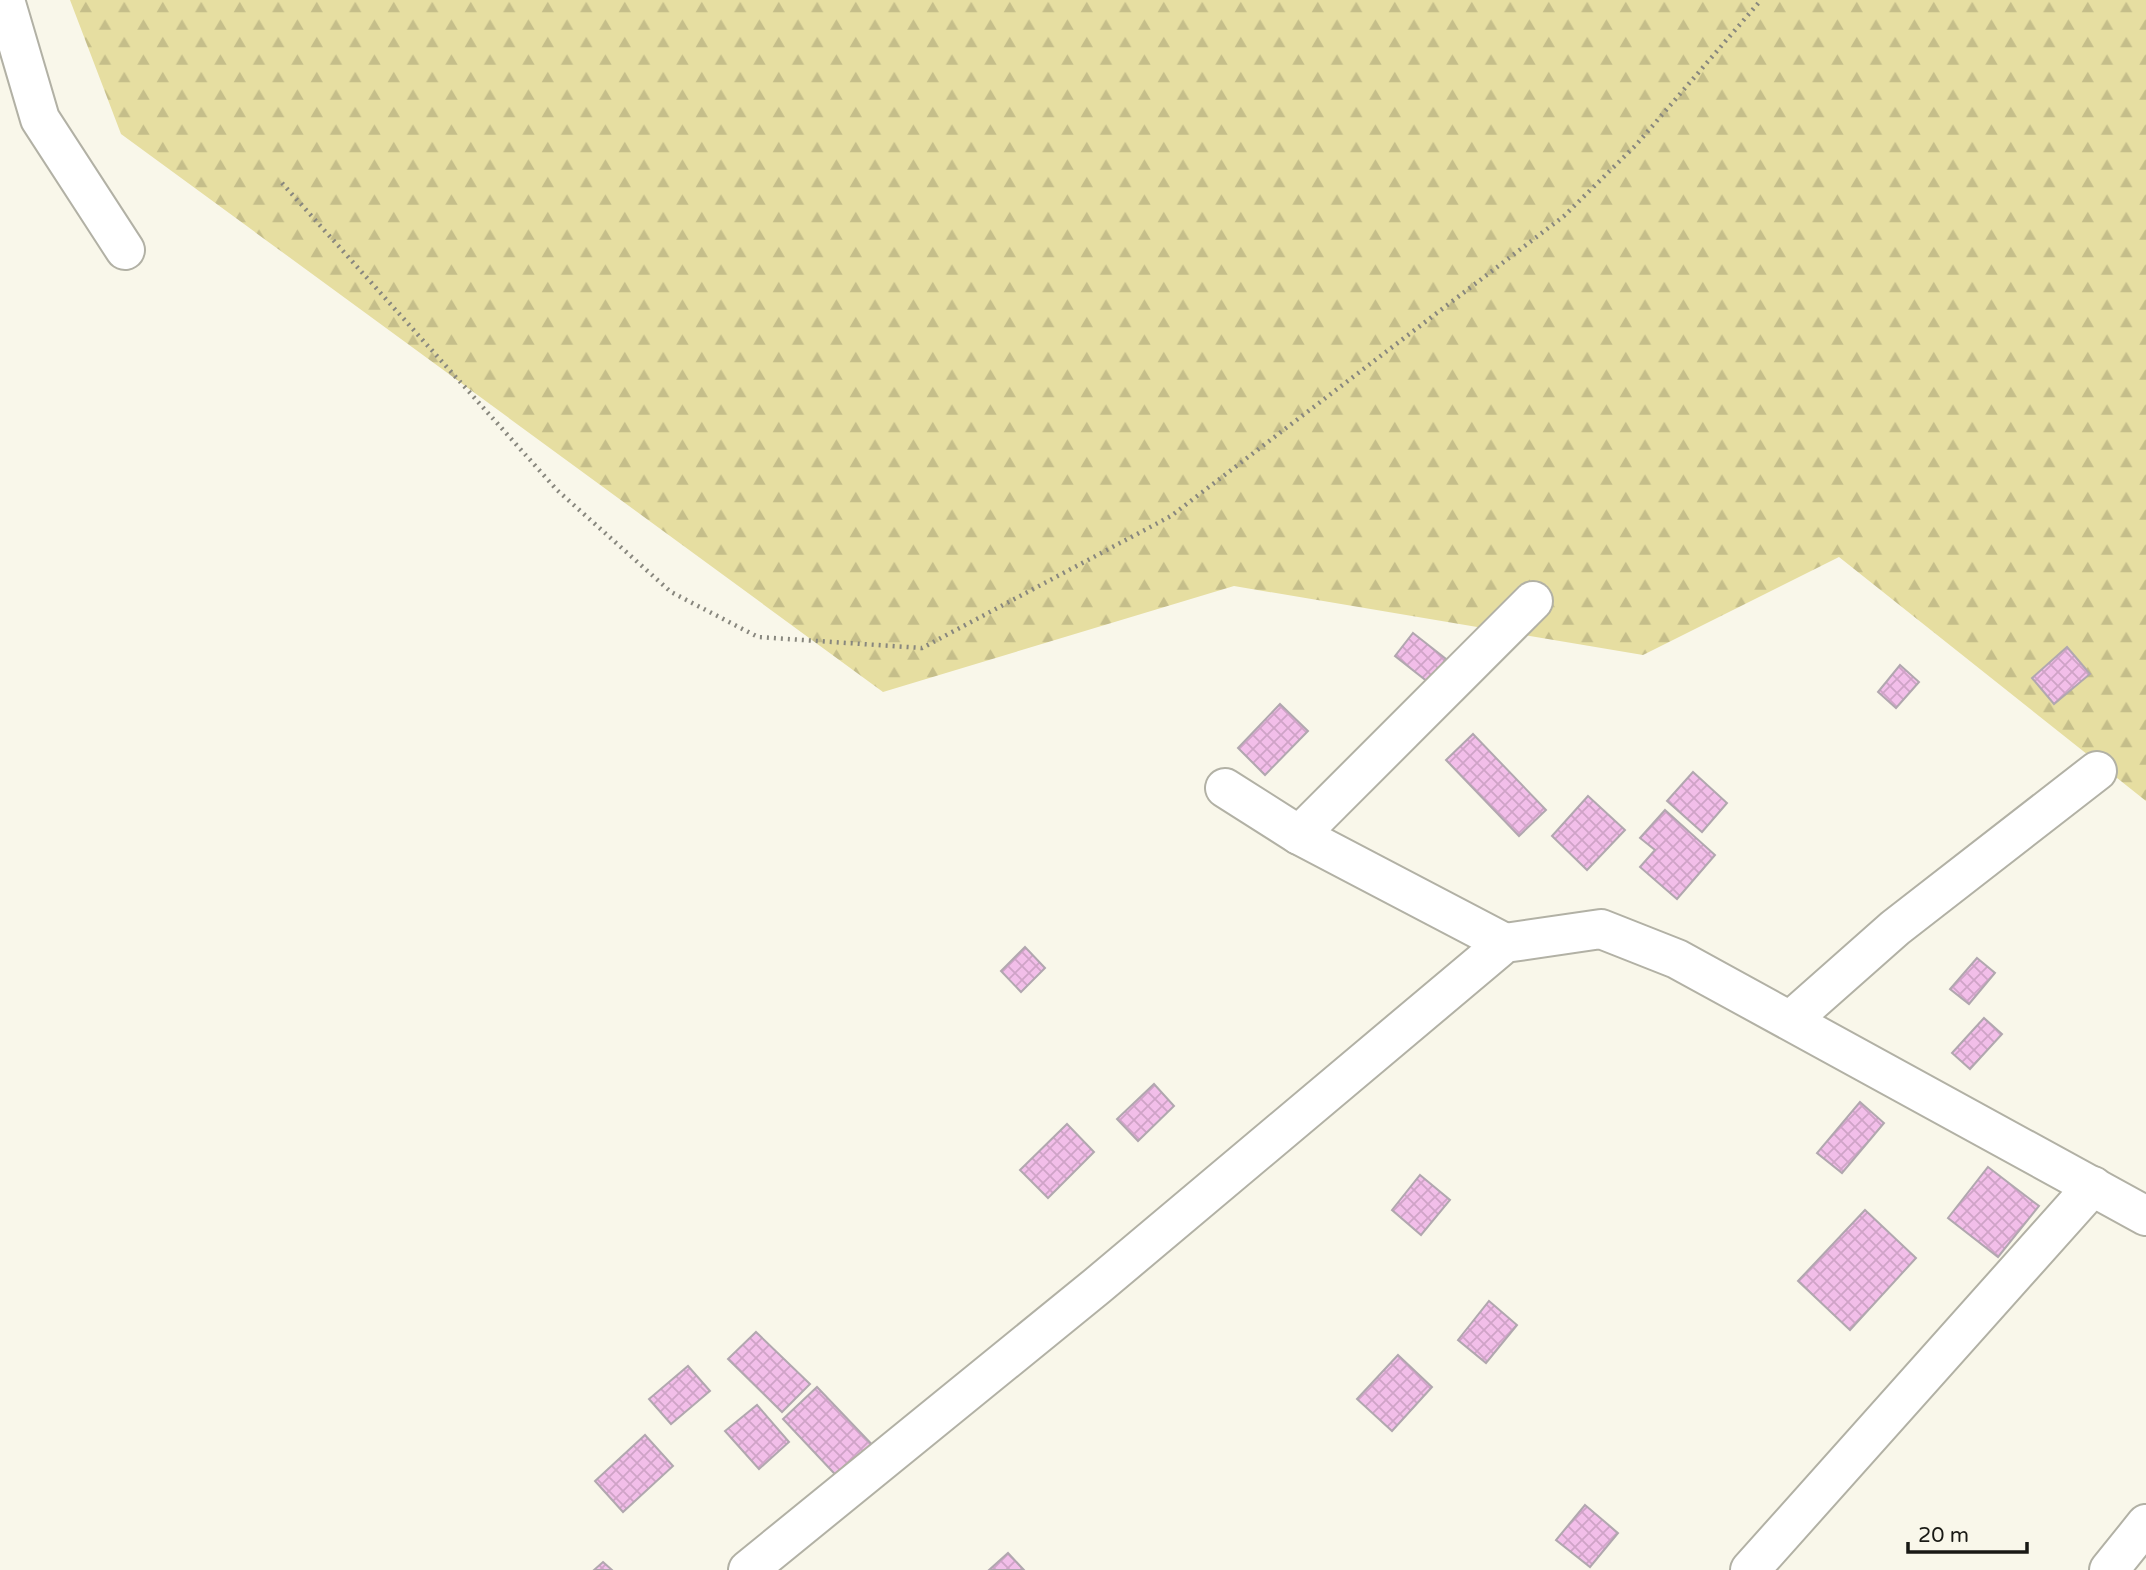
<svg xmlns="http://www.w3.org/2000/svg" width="2146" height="1570" viewBox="0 0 2146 1570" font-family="'Varela Round',sans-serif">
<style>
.forest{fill:url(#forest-firs)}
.building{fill:url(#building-cross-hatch);stroke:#b1a7af;stroke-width:2}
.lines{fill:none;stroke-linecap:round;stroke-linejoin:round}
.minor-casing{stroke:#b2b1a5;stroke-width:42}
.path{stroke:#88877e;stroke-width:4.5;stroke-dasharray:2 5;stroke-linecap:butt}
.minor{stroke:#fff;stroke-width:38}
</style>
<defs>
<pattern id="forest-firs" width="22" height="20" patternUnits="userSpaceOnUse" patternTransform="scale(1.75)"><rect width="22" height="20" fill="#e6dea1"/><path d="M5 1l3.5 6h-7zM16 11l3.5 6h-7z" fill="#c5be8a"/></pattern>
<pattern id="building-cross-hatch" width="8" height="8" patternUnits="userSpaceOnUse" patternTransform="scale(1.75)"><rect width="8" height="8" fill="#f2bee9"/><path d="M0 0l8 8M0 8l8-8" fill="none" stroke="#cfa3c7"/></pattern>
</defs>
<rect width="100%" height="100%" fill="#f9f7ea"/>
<path class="forest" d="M 70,0 L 2146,0 L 2146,801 L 1839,557 L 1643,655 L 1234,586 L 883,692 L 121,134 Z"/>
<g class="building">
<path d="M 1413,633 L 1446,659 L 1428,682 L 1395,656 Z"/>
<path d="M 2067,647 L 2090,674 L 2054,704 L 2032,678 Z"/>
<path d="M 1900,665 L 1919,682 L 1896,708 L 1878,692 Z"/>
<path d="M 1280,704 L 1308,731 L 1265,775 L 1238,748 Z"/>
<path d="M 1473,734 L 1546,810 L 1519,836 L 1446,760 Z"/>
<path d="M 1693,772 L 1727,803 L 1702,832 L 1667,801 Z"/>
<path d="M 1588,796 L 1625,830 L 1587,870 L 1552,836 Z"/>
<path d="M 1665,810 L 1715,855 L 1677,899 L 1640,867 L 1655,850 L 1640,838 Z"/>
<path d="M 1025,947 L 1045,968 L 1021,992 L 1001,971 Z"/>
<path d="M 1977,958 L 1995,973 L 1969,1004 L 1950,989 Z"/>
<path d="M 1984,1018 L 2002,1034 L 1970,1069 L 1952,1053 Z"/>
<path d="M 1154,1084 L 1174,1106 L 1138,1141 L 1117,1119 Z"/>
<path d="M 1860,1102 L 1884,1123 L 1842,1173 L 1817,1153 Z"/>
<path d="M 1067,1124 L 1094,1152 L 1048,1198 L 1020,1170 Z"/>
<path d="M 1988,1167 L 2039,1206 L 1998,1257 L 1948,1218 Z"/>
<path d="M 1420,1175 L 1450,1200 L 1421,1235 L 1392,1210 Z"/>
<path d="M 1865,1210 L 1916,1258 L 1850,1330 L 1798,1281 Z"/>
<path d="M 1489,1301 L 1517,1325 L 1486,1363 L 1458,1340 Z"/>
<path d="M 756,1332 L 810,1384 L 782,1412 L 728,1359 Z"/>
<path d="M 1398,1355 L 1432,1387 L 1392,1431 L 1357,1399 Z"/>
<path d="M 688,1366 L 710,1391 L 671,1424 L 649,1399 Z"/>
<path d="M 817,1387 L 882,1455 L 848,1488 L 783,1419 Z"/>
<path d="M 757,1405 L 789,1442 L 759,1469 L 725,1431 Z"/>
<path d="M 645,1435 L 673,1466 L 623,1512 L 595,1481 Z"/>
<path d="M 1585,1505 L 1618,1533 L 1590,1567 L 1556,1540 Z"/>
<path d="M 1008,1553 L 1024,1570 L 989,1570 Z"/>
<path d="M 603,1562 L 612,1570 L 594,1570 Z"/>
</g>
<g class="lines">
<defs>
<g id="minor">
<path d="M 5,0 L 40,119 L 125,250"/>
<path d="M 1225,788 L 1299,835 L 1505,943"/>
<path d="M 1299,835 L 1533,601"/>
<path d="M 1791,1020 L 1895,928 L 2097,771"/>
<path d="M 748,1570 L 1097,1286 L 1505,943 L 1601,929 L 1677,959 L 2146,1216"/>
<path d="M 1750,1570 L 2093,1186"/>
<path d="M 2109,1570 L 2146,1524"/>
</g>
</defs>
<use href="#minor" class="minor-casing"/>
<path class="path" d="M 282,183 L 557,490 L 671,592 L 758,637 L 922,648 L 1171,516 L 1564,216 L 1636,145 L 1761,0"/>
<use href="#minor" class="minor"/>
</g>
<path d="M1908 1542v10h119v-10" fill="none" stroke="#191914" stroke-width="3.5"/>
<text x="1918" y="1542" font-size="21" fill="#191914" stroke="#f9f7ea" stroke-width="5" paint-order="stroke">20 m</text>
</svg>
